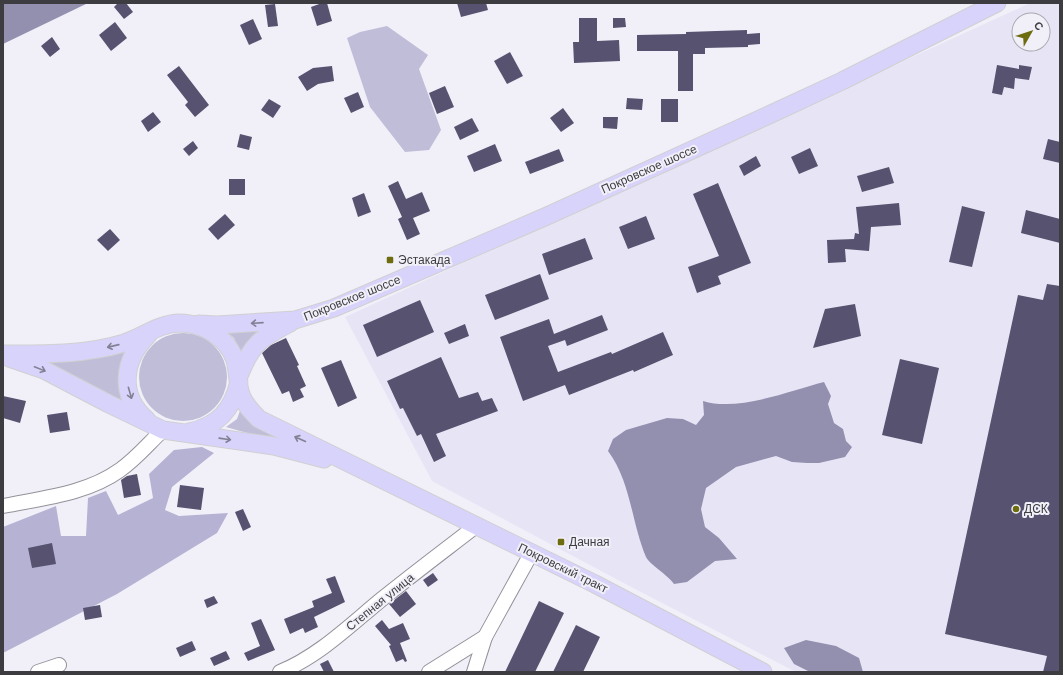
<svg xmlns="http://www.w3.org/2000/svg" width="1063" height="675" viewBox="0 0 1063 675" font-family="Helvetica,sans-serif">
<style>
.built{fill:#e7e5f5;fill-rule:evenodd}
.green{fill:#c0bdd9}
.forest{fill:#b6b2d3}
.water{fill:#928faf}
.building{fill:#56526f}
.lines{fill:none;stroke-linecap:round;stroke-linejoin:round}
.minor-casing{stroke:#93929a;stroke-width:16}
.major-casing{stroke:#d0d0d1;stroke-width:19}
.minor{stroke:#fff;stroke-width:14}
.major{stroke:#d8d3fb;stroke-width:17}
.oneway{stroke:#838094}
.poi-dot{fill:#6d6d0f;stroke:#f1f0f9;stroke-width:1.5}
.labels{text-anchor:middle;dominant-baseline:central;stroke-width:4;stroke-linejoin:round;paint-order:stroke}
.street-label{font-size:12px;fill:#3d3c40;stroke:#f1f0f9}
.poi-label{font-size:12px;fill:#3d3c40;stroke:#f1f0f9;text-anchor:start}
</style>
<rect width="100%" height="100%" fill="#f1f0f9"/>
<path class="built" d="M 1030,3 L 1060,3 L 1060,672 L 796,672 L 633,588 L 432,481 L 345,317 ZM 1019,20 L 1043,20 L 1043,44 L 1019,44 Z"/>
<g class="green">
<path d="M 387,26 L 428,55 L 419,69 L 441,130 L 429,150 L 405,152 L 370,107 L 347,38 L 360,32 Z"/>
<path d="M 275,323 L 240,354 L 234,338 L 221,327 Z"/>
<circle cx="183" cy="377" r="44"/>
<path d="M 133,341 L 130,407 L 31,359 Z"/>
<path d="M 241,408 L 301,448 L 226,427 L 237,419 Z"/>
</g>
<path class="forest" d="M 202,447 L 214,453 L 172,487 L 165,510 L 179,516 L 228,513 L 217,533 L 117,594 L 3,653 L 3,527 L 56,506 L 61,536 L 86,536 L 88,498 L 106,491 L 118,515 L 153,498 L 149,474 L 174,450 Z"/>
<g class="water">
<path d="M 3,3 L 88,3 L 3,44 Z"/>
<path d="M 824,382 L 831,396 L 828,404 L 834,423 L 843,429 L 846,441 L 852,447 L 845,457 L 819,463 L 807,463 L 792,462 L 776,456 L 736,467 L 706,488 L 701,509 L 705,527 L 719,538 L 737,559 L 715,561 L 687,582 L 674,584 C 668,575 649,564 646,557 C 631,521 631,482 608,451 L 613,439 L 626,430 L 667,418 L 683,419 L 696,425 L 704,415 L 703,401 C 738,412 789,391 824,382 Z"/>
<path d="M 806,640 L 836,646 L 859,658 L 863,672 L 810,672 L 794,664 L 784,648 Z"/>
</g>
<g class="building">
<path d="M 118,3 L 126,3 L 133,12 L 124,19 L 114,7 Z"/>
<path d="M 322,3 L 327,3 L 332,21 L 317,26 L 311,7 Z"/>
<path d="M 457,3 L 486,3 L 488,10 L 461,17 Z"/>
<path d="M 275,4 L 278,26 L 268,27 L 265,5 Z"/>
<path d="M 579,18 L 597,18 L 597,41 L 619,40 L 620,61 L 574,63 L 573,42 L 579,42 Z"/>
<path d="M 613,18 L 625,18 L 626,27 L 613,28 Z"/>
<path d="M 253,19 L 262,39 L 249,45 L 240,25 Z"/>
<path d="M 115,22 L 127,38 L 111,51 L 99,35 Z"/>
<path d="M 747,30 L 747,34 L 760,33 L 760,44 L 748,45 L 748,47 L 705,48 L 705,54 L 693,54 L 693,91 L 678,91 L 678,51 L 637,51 L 637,35 L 686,34 L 686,32 Z"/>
<path d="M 52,37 L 60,49 L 50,57 L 41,46 Z"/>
<path d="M 510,52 L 523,76 L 507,84 L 494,61 Z"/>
<path d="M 997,65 L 1019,69 L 1019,65 L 1032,67 L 1029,80 L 1015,78 L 1014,89 L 1004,87 L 1002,95 L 992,93 Z"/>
<path d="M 179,66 L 209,105 L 195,117 L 185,105 L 188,102 L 167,75 Z"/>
<path d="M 332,66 L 334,81 L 318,84 L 307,91 L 298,77 L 313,68 Z"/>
<path d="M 445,86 L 454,107 L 437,114 L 429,93 Z"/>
<path d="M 358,92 L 364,107 L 351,113 L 344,98 Z"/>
<path d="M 627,98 L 643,99 L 642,110 L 626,109 Z"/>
<path d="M 269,99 L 281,106 L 273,118 L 261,110 Z"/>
<rect x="661" y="99" width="17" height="23"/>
<path d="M 563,108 L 574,123 L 561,132 L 550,118 Z"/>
<path d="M 153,112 L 161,122 L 148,132 L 141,121 Z"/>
<path d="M 603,117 L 618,117 L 617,129 L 603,128 Z"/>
<path d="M 472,118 L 479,131 L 460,140 L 454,127 Z"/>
<path d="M 240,134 L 252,137 L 249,150 L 237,147 Z"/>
<path d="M 1048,139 L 1060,142 L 1060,163 L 1043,159 Z"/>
<path d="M 193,141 L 198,148 L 189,156 L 183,149 Z"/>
<path d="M 495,144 L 502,161 L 474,172 L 467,156 Z"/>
<path d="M 810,148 L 818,166 L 799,174 L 791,157 Z"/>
<path d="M 559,149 L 564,161 L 530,174 L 525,162 Z"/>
<path d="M 756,156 L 761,166 L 744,176 L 739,166 Z"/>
<path d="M 889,167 L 894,183 L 862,192 L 857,176 Z"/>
<rect x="229" y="179" width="16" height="16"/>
<path d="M 398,181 L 406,199 L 422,192 L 430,211 L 413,218 L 420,234 L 407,240 L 398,219 L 402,217 L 388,186 Z"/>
<path d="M 718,183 L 751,263 L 718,276 L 721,284 L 697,293 L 688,267 L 719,256 L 693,194 Z"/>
<path d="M 364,193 L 371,212 L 358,217 L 352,198 Z"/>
<path d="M 899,203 L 901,225 L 871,227 L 869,251 L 845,249 L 846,262 L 828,263 L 827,240 L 854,239 L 855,233 L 859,234 L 856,207 Z"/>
<path d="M 962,206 L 985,212 L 972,267 L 949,262 Z"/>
<path d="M 1026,210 L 1060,219 L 1060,243 L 1021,233 Z"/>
<path d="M 225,214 L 235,225 L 218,240 L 208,229 Z"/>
<path d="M 646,216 L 655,239 L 628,249 L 619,227 Z"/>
<path d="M 110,229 L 120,240 L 108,251 L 97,240 Z"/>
<path d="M 585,238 L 593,259 L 549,275 L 542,254 Z"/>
<path d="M 540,274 L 549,299 L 495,320 L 485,295 Z"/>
<path d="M 1047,284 L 1060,286 L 1060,672 L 1043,672 L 1047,656 L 945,634 L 1018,295 L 1043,300 Z"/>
<path d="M 420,300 L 434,332 L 377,357 L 363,325 Z"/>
<path d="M 855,304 L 861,336 L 813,348 L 825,309 Z"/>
<path d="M 602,315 L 608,330 L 567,346 L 565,340 L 548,346 L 558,372 L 611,352 L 612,354 L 663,332 L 673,355 L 634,372 L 633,370 L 569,395 L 565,385 L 523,401 L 500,337 L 549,319 L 554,334 Z"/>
<path d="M 465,324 L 469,336 L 449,344 L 444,333 Z"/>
<path d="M 286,338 L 299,365 L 297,366 L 306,386 L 300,389 L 304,397 L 293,402 L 289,391 L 282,394 L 262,353 L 271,345 Z"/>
<path d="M 441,357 L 459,398 L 478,392 L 482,401 L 492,398 L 498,411 L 436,434 L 446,456 L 434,462 L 421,434 L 417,436 L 403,408 L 400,409 L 387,381 Z"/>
<path d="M 900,359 L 939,368 L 922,444 L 882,435 Z"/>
<path d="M 341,360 L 357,398 L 338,407 L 321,368 Z"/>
<path d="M 3,396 L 26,401 L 20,423 L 3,418 Z"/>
<path d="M 67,412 L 70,430 L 50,433 L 47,415 Z"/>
<path d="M 137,474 L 141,495 L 124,498 L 121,480 L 127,476 Z"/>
<path d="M 180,485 L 204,488 L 201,510 L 177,507 Z"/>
<path d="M 243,509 L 251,527 L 243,531 L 235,512 Z"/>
<path d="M 52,543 L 56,564 L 32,568 L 28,548 Z"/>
<path d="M 433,573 L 438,580 L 428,587 L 423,580 Z"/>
<path d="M 335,576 L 345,602 L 314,617 L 318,627 L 305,633 L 303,628 L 290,634 L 284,619 L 314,607 L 312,601 L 332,593 L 326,579 Z"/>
<path d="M 406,591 L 416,604 L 400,617 L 389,604 Z"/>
<path d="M 214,596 L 218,603 L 207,608 L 204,600 Z"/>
<path d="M 539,601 L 564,613 L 535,672 L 505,672 Z"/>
<path d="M 100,605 L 102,617 L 85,620 L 83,608 Z"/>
<path d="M 261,619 L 275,650 L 248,661 L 244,653 L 260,646 L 251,623 Z"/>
<path d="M 382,620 L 389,629 L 403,623 L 410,639 L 400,643 L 407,661 L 405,662 L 403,659 L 396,662 L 389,646 L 391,645 L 375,626 Z"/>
<path d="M 576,625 L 600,637 L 583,672 L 553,672 Z"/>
<path d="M 192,641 L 196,650 L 180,657 L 176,648 Z"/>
<path d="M 226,651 L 230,659 L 214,666 L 210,658 Z"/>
<path d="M 328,660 L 334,672 L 324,672 L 320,664 Z"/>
</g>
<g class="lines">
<defs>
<g id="minor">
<path d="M 3,506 C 42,498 87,494 120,470 C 136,459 149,443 163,430"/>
<path d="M 38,672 L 59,665"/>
<path d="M 280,672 C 319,656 349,626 382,599 C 413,574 445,550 476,526"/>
<path d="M 429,672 L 485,637 L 532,552"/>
<path d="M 474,672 L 485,637"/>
</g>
<g id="major">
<path d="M 199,324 L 217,325 L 295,320 L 334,308 L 547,216 L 771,114 L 842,81 L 997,3"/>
<path d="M 3,354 C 43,354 85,355 124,343 C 142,337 159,324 178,323 C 196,323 213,330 225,343 C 242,362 234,378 242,397 C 246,406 252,412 259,419 L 595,584 L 763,672"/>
<path d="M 9,358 L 44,370 L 109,404 L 163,430 L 274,446 L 324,459"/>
<path d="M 239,376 C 252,343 260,339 290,323"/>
<path d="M 147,420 C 118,395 123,360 148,335"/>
<path d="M 189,432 C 218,426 232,410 239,382"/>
</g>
</defs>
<use href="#minor" class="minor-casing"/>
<use href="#major" class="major-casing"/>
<use href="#minor" class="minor"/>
<use href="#major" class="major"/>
</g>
<defs><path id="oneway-shaft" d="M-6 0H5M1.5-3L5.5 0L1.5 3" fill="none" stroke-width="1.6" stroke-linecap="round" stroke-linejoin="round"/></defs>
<g class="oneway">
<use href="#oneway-shaft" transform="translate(257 323) rotate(176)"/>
<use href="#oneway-shaft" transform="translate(113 346) rotate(167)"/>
<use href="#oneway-shaft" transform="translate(40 369) rotate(22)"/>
<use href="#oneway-shaft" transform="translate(130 393) rotate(74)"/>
<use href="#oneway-shaft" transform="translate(225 439) rotate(8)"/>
<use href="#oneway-shaft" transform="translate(300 439) rotate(-156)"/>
</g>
<g class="poi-dot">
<rect x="386" y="256" width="8" height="8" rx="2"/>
<circle cx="1016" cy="509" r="4"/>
<rect x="557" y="538" width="8" height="8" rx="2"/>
</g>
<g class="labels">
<g class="street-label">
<text transform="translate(649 169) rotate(-24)">Покровское шоссе</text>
<text transform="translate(352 298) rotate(-22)">Покровское шоссе</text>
<text transform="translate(563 568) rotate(26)">Покровский тракт</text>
<text transform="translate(380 602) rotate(-39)">Степная улица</text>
</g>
<g class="poi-label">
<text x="398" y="260">Эстакада</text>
<text x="1024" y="509">ДСК</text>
<text x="569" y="542">Дачная</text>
</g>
</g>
<rect width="1063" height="675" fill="none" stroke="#3d3c40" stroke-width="8"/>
<g transform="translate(1031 32) rotate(51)"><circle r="19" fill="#f1f0f9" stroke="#a9a8af"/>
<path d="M0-3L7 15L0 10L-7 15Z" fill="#6d6d0f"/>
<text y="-6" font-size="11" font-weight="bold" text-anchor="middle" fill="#3d3c40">С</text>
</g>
</svg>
